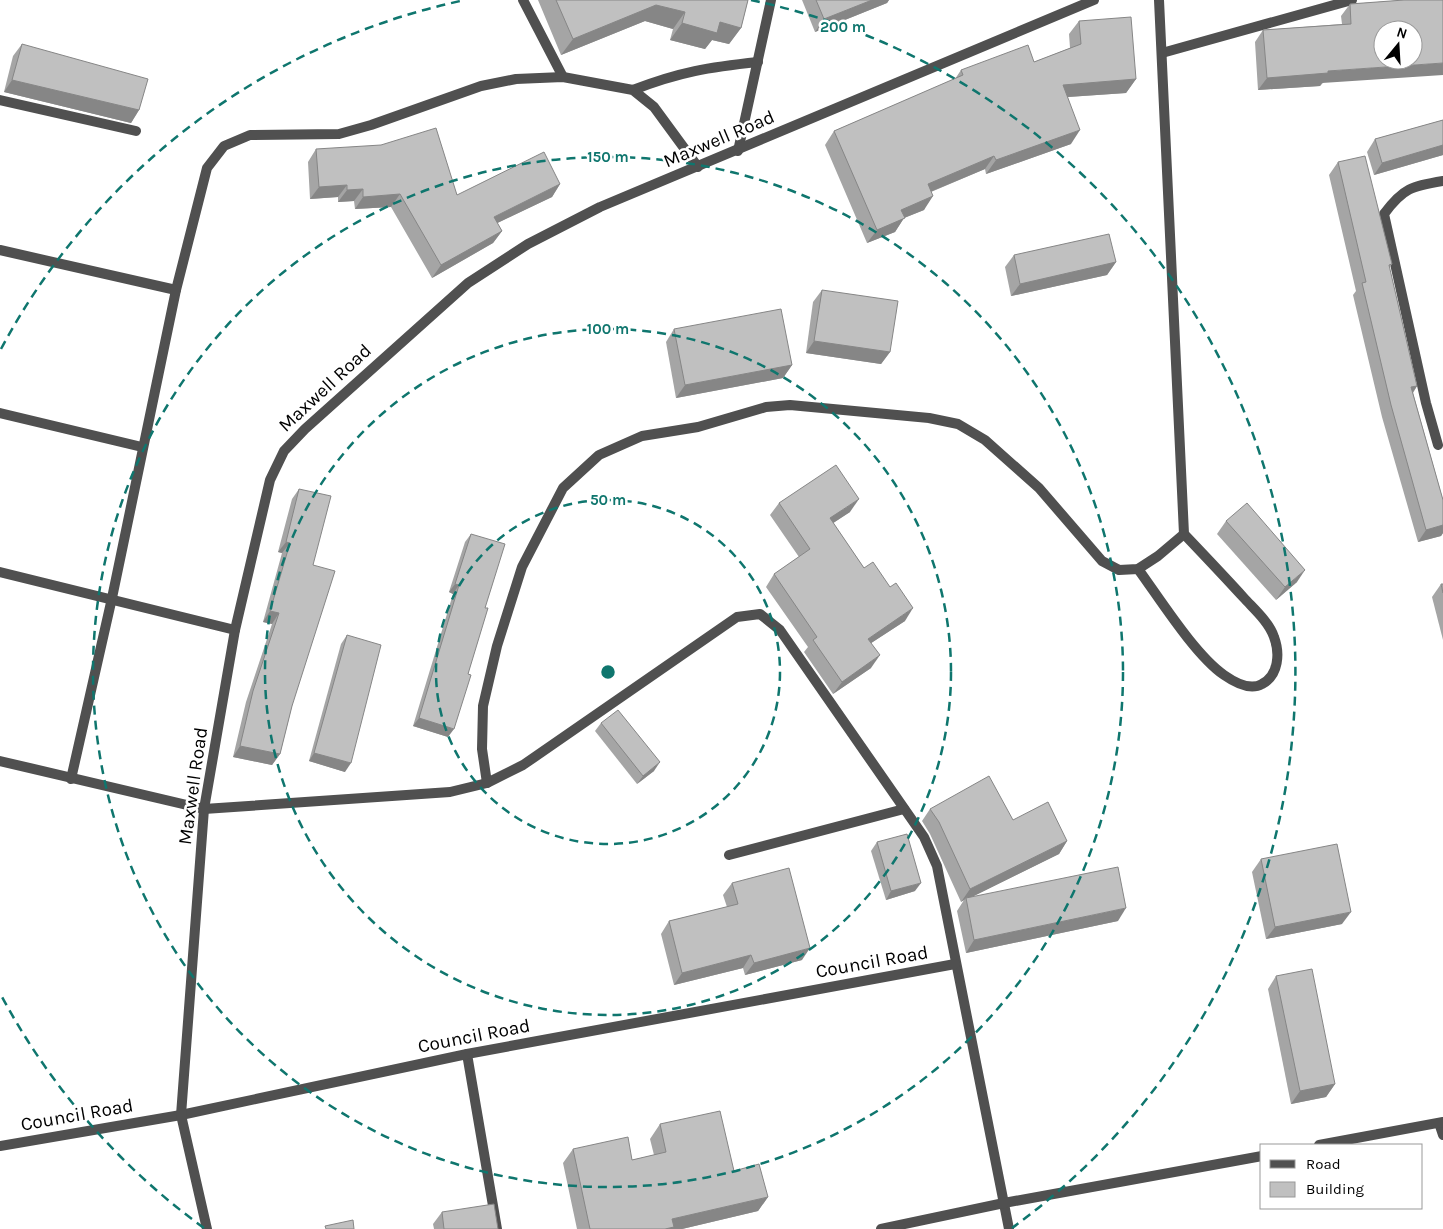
<svg xmlns="http://www.w3.org/2000/svg" width="1443" height="1229" viewBox="0 0 1443 1229" font-family="Karla,sans-serif">
<style>
.lines{fill:none;stroke-linecap:round;stroke-linejoin:round}
.lane{stroke:#505050;stroke-width:10}
.street{stroke:#505050;stroke-width:10}
.wall{fill:#a5a5a5}
.shaded-wall{fill:#868686}
.building{fill:#c0c0c0;stroke:#868686;fill-rule:evenodd}
.ring{fill:none;stroke:#0f766e;stroke-width:2.5;stroke-dasharray:9 6}
.labels{text-anchor:middle;dominant-baseline:central;stroke-width:5;stroke-linejoin:round;paint-order:stroke}
.street-label{font-size:19px;fill:#000;stroke:#fff}
.centre{fill:#0f766e;stroke:#fff;stroke-width:2.5}
.ring-label{font-size:15px;text-anchor:middle;font-weight:bold;fill:#0f766e;stroke:#fff;stroke-width:5;stroke-linejoin:round;paint-order:stroke}
</style>
<rect width="100%" height="100%" fill="#fff"/>
<g class="lines">
<g class="lane">
<path d="M 1162,53 L 1352,0"/>
<path d="M 633,90 C 679,72 710,67 758,62"/>
<path d="M 0,100 L 136,131"/>
<path d="M 738,151 L 771,0"/>
<path d="M 1438,445 L 1426,403 L 1384,214 C 1403,188 1412,186 1443,181"/>
</g>
<g class="street">
<path d="M 523,0 L 563,77"/>
<path d="M 0,250 L 176,290"/>
<path d="M 0,413 L 142,447"/>
<path d="M 1138,569 C 1160,599 1195,655 1224,675 C 1234,682 1250,691 1262,684 C 1279,675 1280,653 1274,637 C 1269,622 1254,609 1244,598 C 1224,576 1204,555 1184,534 L 1159,0"/>
<path d="M 0,572 L 235,630"/>
<path d="M 0,761 L 204,809 L 450,792 L 487,783 L 523,765 L 737,617 L 760,614 L 780,630 L 924,837 L 937,866 L 1009,1229"/>
<path d="M 71,779 L 112,598 L 176,290 L 207,168 L 224,146 L 250,135 L 339,134 L 371,125 L 481,86 L 516,79 L 563,77 L 633,90 L 654,107 L 698,167"/>
<path d="M 487,783 L 482,749 L 483,706 L 497,646 L 522,567 L 563,488 L 599,455 L 642,436 L 698,427 L 766,407 L 790,405 L 929,418 L 958,424 L 985,440 L 1039,488 L 1102,561 L 1119,570 L 1138,569 L 1158,556 L 1184,534"/>
<path d="M 729,855 L 904,809"/>
<path d="M 467,1054 L 497,1229"/>
<path d="M 1439,1123 L 1443,1135"/>
<path d="M 1319,1145 L 1443,1122"/>
<path d="M 0,1146 L 181,1115 L 467,1054 L 955,964"/>
<path d="M 207,1229 L 181,1115 L 204,809 L 235,630 L 270,480 L 284,451 L 305,429 L 468,283 L 528,244 L 600,207 L 1094,0"/>
<path d="M 881,1229 L 1004,1203 L 1262,1156"/>
</g>
</g>
<g class="wall">
<path d="M 538,0 L 748,0 L 741,28 L 729,44 L 712,40 L 705,49 L 670,40 L 673,29 L 645,21 L 561,55 Z"/>
<path d="M 802,0 L 889,0 L 887,3 L 815,32 Z"/>
<path d="M 1404,0 L 1320,86 L 1258,90 L 1255,42 L 1263,30 L 1342,24 L 1341,16 L 1350,4 Z"/>
<path d="M 1079,21 L 1136,79 L 1126,93 L 1068,97 L 1071,144 L 986,174 L 985,169 L 931,192 L 924,210 L 904,218 L 895,232 L 867,243 L 825,145 L 834,131 L 955,79 L 961,70 L 1034,62 L 1070,48 L 1069,34 Z"/>
<path d="M 22,44 L 139,110 L 131,123 L 4,92 L 13,56 Z"/>
<path d="M 1443,120 L 1443,155 L 1374,175 L 1367,152 L 1375,139 Z"/>
<path d="M 316,149 L 457,195 L 560,184 L 552,197 L 497,223 L 502,231 L 493,243 L 432,278 L 391,207 L 355,209 L 354,201 L 338,202 L 338,197 L 310,199 L 308,162 Z"/>
<path d="M 1338,162 L 1392,264 L 1389,268 L 1417,386 L 1413,393 L 1443,500 L 1443,533 L 1441,536 L 1418,542 L 1382,417 L 1353,295 L 1356,291 L 1329,175 Z"/>
<path d="M 1014,255 L 1116,262 L 1107,275 L 1011,296 L 1005,267 Z"/>
<path d="M 822,290 L 890,352 L 881,364 L 806,353 L 813,302 Z"/>
<path d="M 674,329 L 792,365 L 783,378 L 676,398 L 666,342 Z"/>
<path d="M 299,489 L 313,565 L 292,706 L 280,754 L 272,765 L 233,757 L 246,702 L 272,624 L 263,622 L 282,553 L 278,552 L 292,499 Z"/>
<path d="M 779,503 L 850,512 L 833,523 L 864,568 L 905,621 L 871,643 L 871,668 L 833,694 L 804,652 L 808,647 L 766,587 L 774,574 L 799,557 L 770,515 Z"/>
<path d="M 1226,521 L 1297,582 L 1276,600 L 1217,534 Z"/>
<path d="M 471,534 L 485,608 L 468,674 L 448,737 L 413,726 L 453,594 L 449,592 L 465,542 Z"/>
<path d="M 1441,584 L 1443,593 L 1443,640 L 1432,597 Z"/>
<path d="M 347,635 L 345,772 L 309,761 L 341,644 Z"/>
<path d="M 601,723 L 654,771 L 637,784 L 595,731 Z"/>
<path d="M 930,809 L 1013,820 L 1067,841 L 1059,854 L 971,897 L 1118,921 L 966,953 L 957,911 L 964,900 L 961,902 L 930,834 L 922,821 Z"/>
<path d="M 877,842 L 915,891 L 886,900 L 871,851 Z"/>
<path d="M 1261,859 L 1342,924 L 1266,939 L 1252,872 Z"/>
<path d="M 732,883 L 802,960 L 745,975 L 743,968 L 674,985 L 661,934 L 669,921 L 727,907 L 723,895 Z"/>
<path d="M 1276,976 L 1335,1084 L 1326,1097 L 1291,1104 L 1268,989 Z"/>
<path d="M 660,1124 L 734,1171 L 768,1197 L 758,1211 L 682,1229 L 577,1229 L 563,1163 L 573,1149 L 632,1160 L 654,1155 L 650,1139 Z"/>
<path d="M 442,1212 L 498,1229 L 434,1229 L 433,1224 Z"/>
</g>
<g class="shaded-wall">
<path d="M 872,0 L 889,0 L 887,3 L 815,32 L 824,19 Z"/>
<path d="M 656,5 L 685,12 L 673,29 L 645,21 L 561,55 L 573,39 Z"/>
<path d="M 720,22 L 741,28 L 729,44 L 712,40 L 705,49 L 670,40 L 682,23 Z"/>
<path d="M 1443,63 L 1443,75 L 1322,83 L 1320,86 L 1258,90 L 1267,78 L 1328,71 Z"/>
<path d="M 1136,79 L 1126,93 L 1053,98 L 1063,85 Z"/>
<path d="M 12,80 L 139,110 L 131,123 L 4,92 Z"/>
<path d="M 1080,130 L 1071,144 L 986,174 L 996,160 Z"/>
<path d="M 1443,145 L 1443,155 L 1374,175 L 1382,163 Z"/>
<path d="M 994,156 L 985,169 L 918,197 L 928,184 Z"/>
<path d="M 560,184 L 552,197 L 485,229 L 494,217 Z"/>
<path d="M 347,185 L 338,197 L 310,199 L 319,187 Z"/>
<path d="M 363,189 L 354,201 L 338,202 L 347,190 Z"/>
<path d="M 400,194 L 391,207 L 355,209 L 363,197 Z"/>
<path d="M 933,196 L 924,210 L 904,218 L 895,232 L 867,243 L 877,230 L 901,210 Z"/>
<path d="M 502,231 L 493,243 L 432,278 L 441,265 Z"/>
<path d="M 1116,262 L 1107,275 L 1011,296 L 1020,284 Z"/>
<path d="M 814,341 L 890,352 L 881,364 L 806,353 Z"/>
<path d="M 792,365 L 783,378 L 676,398 L 685,385 Z"/>
<path d="M 1417,386 L 1409,398 L 1411,387 Z"/>
<path d="M 859,499 L 850,512 L 821,531 L 830,518 Z"/>
<path d="M 1443,525 L 1443,533 L 1441,536 L 1418,542 L 1426,530 Z"/>
<path d="M 286,542 L 290,543 L 282,553 L 278,552 Z"/>
<path d="M 1305,570 L 1297,582 L 1276,600 L 1285,587 Z"/>
<path d="M 455,584 L 459,585 L 453,594 L 449,592 Z"/>
<path d="M 913,608 L 905,621 L 859,651 L 868,639 Z"/>
<path d="M 270,611 L 279,613 L 272,624 L 263,622 Z"/>
<path d="M 880,655 L 871,668 L 833,694 L 842,682 Z"/>
<path d="M 419,718 L 454,729 L 448,737 L 413,726 Z"/>
<path d="M 240,746 L 280,754 L 272,765 L 233,757 Z"/>
<path d="M 314,753 L 351,763 L 345,772 L 309,761 Z"/>
<path d="M 660,762 L 654,771 L 637,784 L 643,776 Z"/>
<path d="M 1067,841 L 1059,854 L 966,900 L 966,898 L 964,900 L 961,902 L 970,889 Z"/>
<path d="M 921,883 L 915,891 L 886,900 L 891,891 Z"/>
<path d="M 1126,908 L 1118,921 L 966,953 L 974,940 Z"/>
<path d="M 1351,912 L 1342,924 L 1266,939 L 1275,927 Z"/>
<path d="M 810,948 L 802,960 L 745,975 L 754,963 Z"/>
<path d="M 751,955 L 743,968 L 674,985 L 682,973 Z"/>
<path d="M 1335,1084 L 1326,1097 L 1291,1104 L 1300,1091 Z"/>
<path d="M 768,1197 L 758,1211 L 682,1229 L 665,1229 L 672,1219 Z"/>
</g>
<g class="building">
<path d="M 556,0 L 748,0 L 741,28 L 720,22 L 717,33 L 682,23 L 685,12 L 656,5 L 573,39 Z"/>
<path d="M 816,0 L 872,0 L 824,19 Z"/>
<path d="M 1404,0 L 1443,0 L 1443,63 L 1328,71 L 1328,73 L 1267,78 L 1263,30 L 1351,24 L 1350,4 ZM 1383,30 L 1413,30 L 1413,60 L 1383,60 Z"/>
<path d="M 1131,17 L 1136,79 L 1063,85 L 1080,130 L 996,160 L 994,156 L 928,184 L 933,196 L 901,210 L 905,218 L 877,230 L 834,131 L 963,75 L 961,70 L 1028,45 L 1034,62 L 1081,44 L 1079,21 Z"/>
<path d="M 22,44 L 148,79 L 139,110 L 12,80 Z"/>
<path d="M 1443,120 L 1443,145 L 1382,163 L 1375,139 Z"/>
<path d="M 436,128 L 457,195 L 544,152 L 560,184 L 494,217 L 502,231 L 441,265 L 400,194 L 363,197 L 363,189 L 347,190 L 347,185 L 319,187 L 316,149 L 381,145 Z"/>
<path d="M 1365,156 L 1392,264 L 1389,265 L 1417,386 L 1411,387 L 1443,500 L 1443,525 L 1426,530 L 1391,405 L 1362,283 L 1366,282 L 1338,162 Z"/>
<path d="M 1109,234 L 1116,262 L 1020,284 L 1014,255 Z"/>
<path d="M 822,290 L 898,301 L 890,352 L 814,341 Z"/>
<path d="M 781,309 L 792,365 L 685,385 L 674,329 Z"/>
<path d="M 836,465 L 859,499 L 830,518 L 864,568 L 873,562 L 890,587 L 896,583 L 913,608 L 868,639 L 880,655 L 842,682 L 813,640 L 817,637 L 774,574 L 810,549 L 779,503 Z"/>
<path d="M 299,489 L 331,496 L 313,565 L 335,571 L 292,706 L 280,754 L 240,746 L 253,691 L 279,613 L 270,611 L 290,543 L 286,542 Z"/>
<path d="M 1247,503 L 1305,570 L 1285,587 L 1226,521 Z"/>
<path d="M 471,534 L 505,544 L 485,608 L 488,608 L 468,674 L 471,675 L 454,729 L 419,718 L 459,585 L 455,584 Z"/>
<path d="M 1441,584 L 1443,584 L 1443,593 Z"/>
<path d="M 347,635 L 381,645 L 351,763 L 314,753 Z"/>
<path d="M 618,710 L 660,762 L 643,776 L 601,723 Z"/>
<path d="M 989,776 L 1013,820 L 1048,802 L 1067,841 L 970,889 L 939,822 L 930,809 Z"/>
<path d="M 907,834 L 921,883 L 891,891 L 877,842 Z"/>
<path d="M 1337,844 L 1351,912 L 1275,927 L 1261,859 Z"/>
<path d="M 1118,867 L 1126,908 L 974,940 L 966,898 Z"/>
<path d="M 789,868 L 810,948 L 754,963 L 751,955 L 682,973 L 669,921 L 738,904 L 732,883 Z"/>
<path d="M 1312,969 L 1335,1084 L 1300,1091 L 1276,976 Z"/>
<path d="M 720,1111 L 734,1171 L 759,1164 L 768,1197 L 672,1219 L 674,1227 L 665,1229 L 590,1229 L 573,1149 L 628,1137 L 632,1160 L 666,1152 L 660,1124 Z"/>
<path d="M 494,1204 L 498,1229 L 444,1229 L 442,1212 Z"/>
<path d="M 353,1220 L 354,1229 L 326,1229 L 325,1226 Z"/>
</g>
<g class="ring">
<circle cx="608" cy="672" r="172"/>
<circle cx="608" cy="672" r="343"/>
<circle cx="608" cy="672" r="515"/>
<path d="M204 1228A687 687 0 0 1 1 995M1 349A687 687 0 0 1 465 0M751 0A687 687 0 0 1 1012 1228"/>
</g>
<g class="labels">
<g class="street-label">
<text transform="translate(719 139) rotate(-23)">Maxwell Road</text>
<text transform="translate(325 388) rotate(-43)">Maxwell Road</text>
<text transform="translate(193 786) rotate(-82)">Maxwell Road</text>
<text transform="translate(872 962) rotate(-10)">Council Road</text>
<text transform="translate(474 1036) rotate(-11)">Council Road</text>
<text transform="translate(77 1115) rotate(-10)">Council Road</text>
</g>
</g>
<circle cx="608" cy="672" r="8" class="centre"/>
<g class="ring-label">
<text x="843" y="32">200 m</text>
<text x="608" y="162">150 m</text>
<text x="608" y="334">100 m</text>
<text x="608" y="505">50 m</text>
</g>
<rect x="1260" y="1144" width="162" height="65" fill="#ffffff" stroke="#999999"/>
<rect x="1270" y="1160" width="25" height="8" fill="#505050" stroke="#999999"/>
<text x="1306" y="1169" font-size="15" fill="#000000">Road</text>
<rect x="1270" y="1182" width="25" height="15" fill="#c0c0c0" stroke="#999999"/>
<text x="1306" y="1194" font-size="15" fill="#000000">Building</text>
<g transform="translate(1398 45) rotate(18)"><circle r="24" fill="#ffffff" stroke="#999999"/>
<path d="M0-4L9 19L0 12L-9 19Z" fill="#000000"/>
<text y="-8" font-size="14" font-weight="bold" text-anchor="middle" fill="#000000">N</text>
</g>
</svg>
